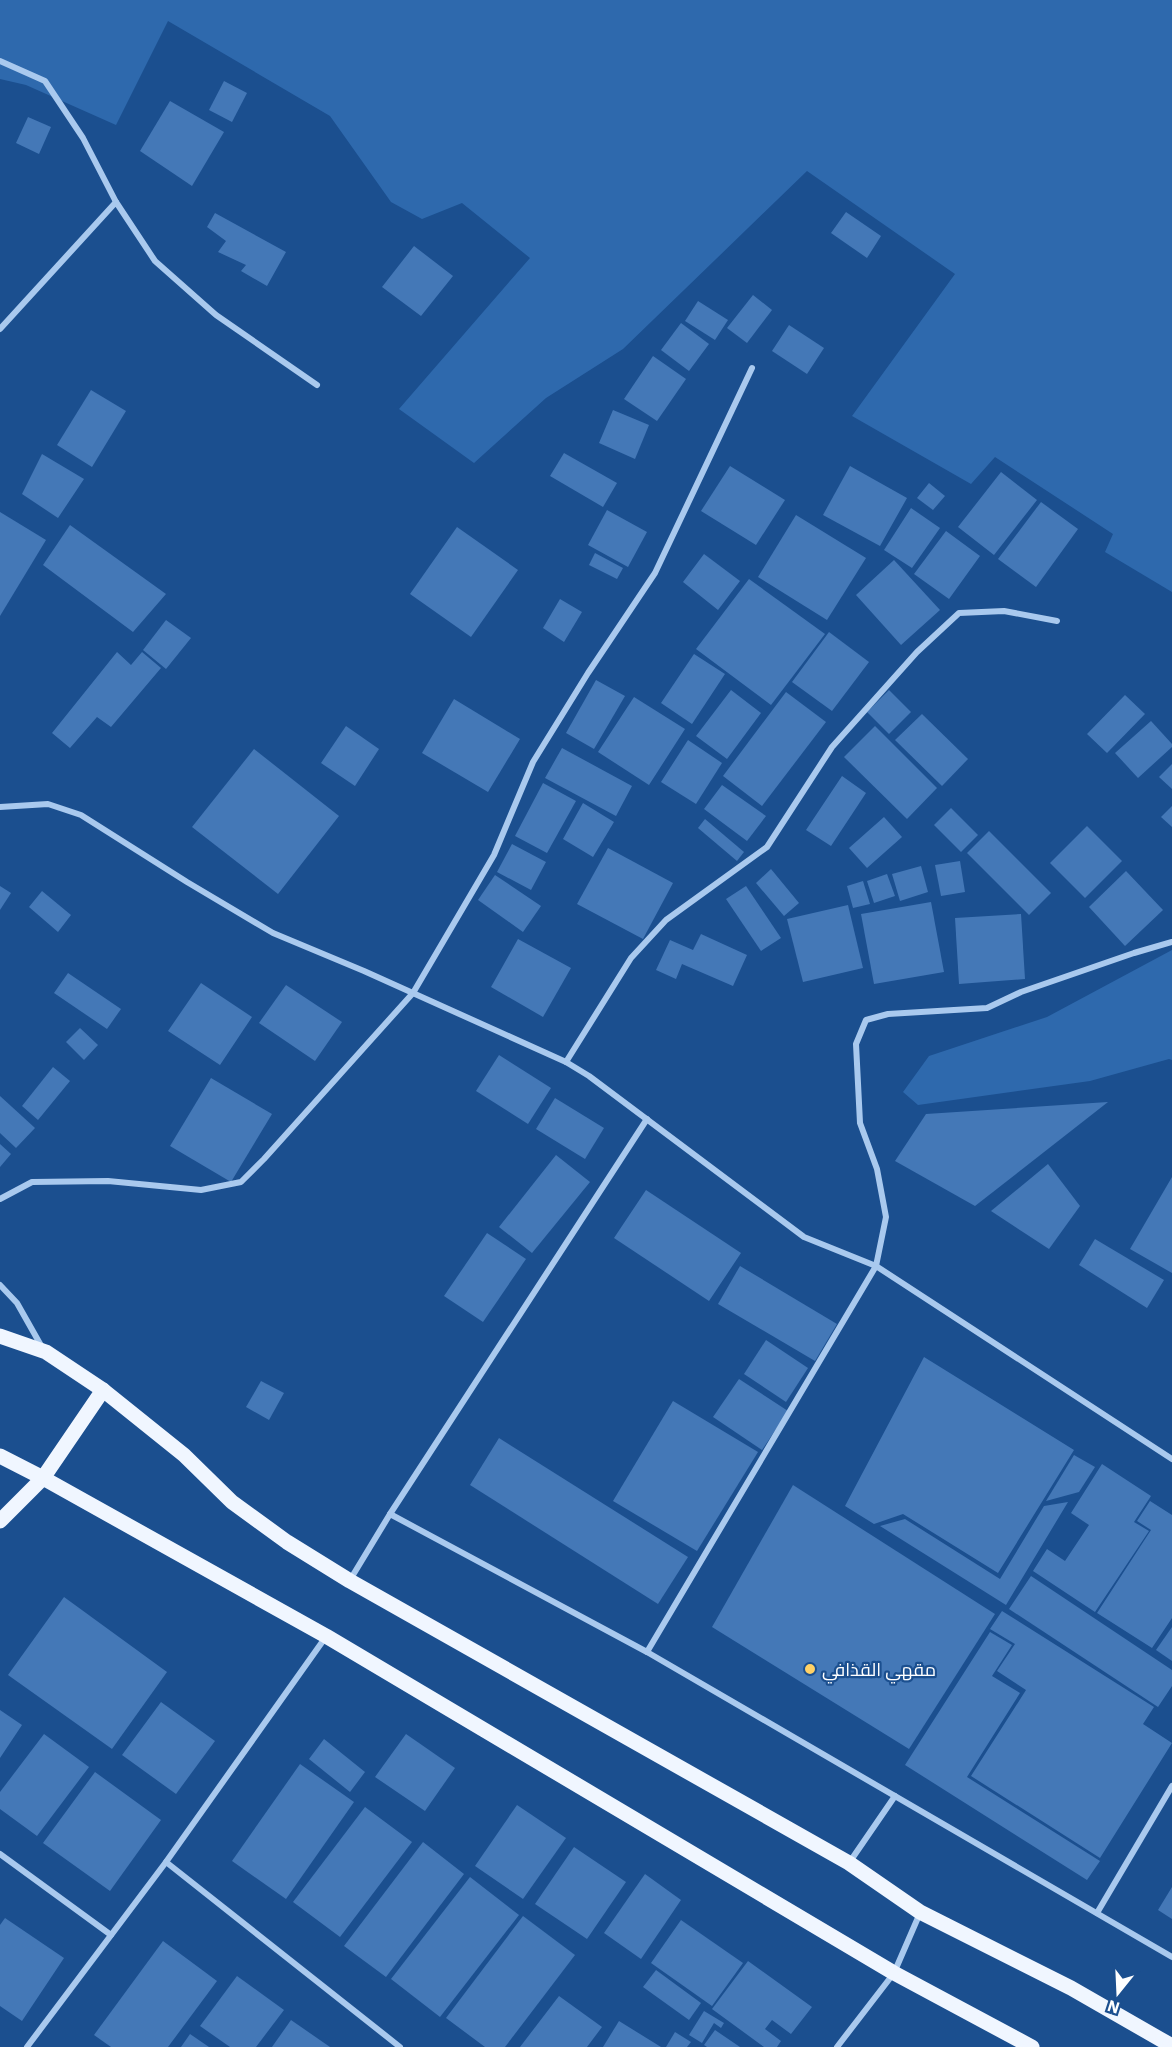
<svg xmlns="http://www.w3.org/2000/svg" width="1172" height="2047" viewBox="0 0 1172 2047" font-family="'IBM Plex Sans',Cairo,sans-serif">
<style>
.green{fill:#2e69ad}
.building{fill:#4478b7}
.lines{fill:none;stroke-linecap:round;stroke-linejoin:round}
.minor{stroke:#a9c9ee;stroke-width:6}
.primary{stroke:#f0f6ff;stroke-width:15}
.poi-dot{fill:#ffd166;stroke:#1b4f8f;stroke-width:2}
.labels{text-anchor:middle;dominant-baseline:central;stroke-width:4.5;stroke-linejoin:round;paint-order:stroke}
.poi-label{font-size:18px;fill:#fff;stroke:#1b4f8f;text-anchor:start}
</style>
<rect width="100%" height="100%" fill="#1b4f8f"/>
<g class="green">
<path d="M 0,0 L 1172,0 L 1172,592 L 1105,552 L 1113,534 L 995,457 L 971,484 L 852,416 L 955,274 L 807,171 L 623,349 L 546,398 L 474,463 L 399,409 L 530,258 L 462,203 L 422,219 L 391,202 L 330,116 L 168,21 L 116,125 L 26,85 L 0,79 Z"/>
<path d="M 1172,950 L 1172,1060 L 1169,1059 L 1090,1081 L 918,1105 L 903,1092 L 929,1056 L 1047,1017 Z"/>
</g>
<g class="building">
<path d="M 224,81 L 247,93 L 232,122 L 209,110 Z"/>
<path d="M 170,101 L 224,132 L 192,186 L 140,151 Z"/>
<path d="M 28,117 L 51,127 L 39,154 L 16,143 Z"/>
<path d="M 846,212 L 881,236 L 867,258 L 831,233 Z"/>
<path d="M 215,213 L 286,252 L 267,286 L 241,271 L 246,265 L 218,252 L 226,241 L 207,227 Z"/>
<path d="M 414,246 L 453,276 L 421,316 L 382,287 Z"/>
<path d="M 753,295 L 772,310 L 747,343 L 727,328 Z"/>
<path d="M 698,301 L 728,320 L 715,340 L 685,321 Z"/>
<path d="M 681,323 L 709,344 L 689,371 L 661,350 Z"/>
<path d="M 789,325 L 824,348 L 807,374 L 772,351 Z"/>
<path d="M 653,356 L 686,379 L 657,421 L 624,399 Z"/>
<path d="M 91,390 L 126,411 L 92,467 L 57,445 Z"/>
<path d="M 613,410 L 649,425 L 635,459 L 599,443 Z"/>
<path d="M 564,453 L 617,483 L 603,507 L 550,476 Z"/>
<path d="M 42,454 L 84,479 L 58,518 L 22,494 Z"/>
<path d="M 730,466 L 785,500 L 756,545 L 701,511 Z"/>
<path d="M 850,466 L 907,498 L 880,546 L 823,515 Z"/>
<path d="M 1001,472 L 1037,500 L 994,555 L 958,527 Z"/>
<path d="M 929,483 L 945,496 L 933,510 L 917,498 Z"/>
<path d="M 1041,502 L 1078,529 L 1036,587 L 998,559 Z"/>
<path d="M 911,508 L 940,528 L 912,568 L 884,550 Z"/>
<path d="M 607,510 L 647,532 L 628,567 L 588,545 Z"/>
<path d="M 0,512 L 46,540 L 0,616 Z"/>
<path d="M 796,515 L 866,558 L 827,620 L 758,577 Z"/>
<path d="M 70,525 L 166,594 L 133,632 L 43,565 Z"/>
<path d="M 457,527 L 518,570 L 471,637 L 410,594 Z"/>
<path d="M 946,531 L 980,556 L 949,599 L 914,574 Z"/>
<path d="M 595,553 L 623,568 L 617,579 L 589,565 Z"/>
<path d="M 704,554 L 740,581 L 718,610 L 683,582 Z"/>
<path d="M 894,560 L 940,610 L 901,645 L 856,595 Z"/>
<path d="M 749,579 L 825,634 L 771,705 L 696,649 Z"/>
<path d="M 560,599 L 582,612 L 564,642 L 543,628 Z"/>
<path d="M 166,620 L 191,638 L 166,669 L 143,650 Z"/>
<path d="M 829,632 L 869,662 L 832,711 L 792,682 Z"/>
<path d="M 117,652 L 131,665 L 142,652 L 161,668 L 111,727 L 97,717 L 70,748 L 52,733 Z"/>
<path d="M 694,654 L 725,674 L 692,724 L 661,703 Z"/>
<path d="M 596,680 L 625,696 L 594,749 L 566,733 Z"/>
<path d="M 731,690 L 761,713 L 727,759 L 696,736 Z"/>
<path d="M 889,690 L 911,712 L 889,734 L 867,712 Z"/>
<path d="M 786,692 L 826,722 L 762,806 L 723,776 Z"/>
<path d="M 1125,695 L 1145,714 L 1107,753 L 1087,734 Z"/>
<path d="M 634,697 L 685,729 L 649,785 L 598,752 Z"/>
<path d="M 454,699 L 520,739 L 488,792 L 422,753 Z"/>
<path d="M 922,714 L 968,759 L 942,786 L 895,740 Z"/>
<path d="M 1151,721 L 1172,744 L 1172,747 L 1138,778 L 1115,753 Z"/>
<path d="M 346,726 L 379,749 L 355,786 L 321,763 Z"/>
<path d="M 875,726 L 937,788 L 907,819 L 844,757 Z"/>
<path d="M 688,740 L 722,763 L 696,804 L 661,782 Z"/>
<path d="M 562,748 L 632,786 L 616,816 L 545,778 Z"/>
<path d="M 254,749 L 339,816 L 278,894 L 192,827 Z"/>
<path d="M 1172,764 L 1172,789 L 1159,777 Z"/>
<path d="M 842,776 L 866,793 L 831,846 L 806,830 Z"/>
<path d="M 543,783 L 576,801 L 547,853 L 515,836 Z"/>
<path d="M 722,785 L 766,816 L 747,841 L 704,809 Z"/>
<path d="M 583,803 L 614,822 L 593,857 L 563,839 Z"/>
<path d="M 1172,806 L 1172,827 L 1161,817 Z"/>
<path d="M 951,808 L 978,835 L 961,852 L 934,825 Z"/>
<path d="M 884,817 L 902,837 L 867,868 L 849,848 Z"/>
<path d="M 705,819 L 744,852 L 737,861 L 698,828 Z"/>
<path d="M 1087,826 L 1122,861 L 1085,898 L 1050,863 Z"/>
<path d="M 989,831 L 1051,893 L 1029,915 L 967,853 Z"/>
<path d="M 512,844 L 546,862 L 531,890 L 497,872 Z"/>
<path d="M 608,848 L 673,883 L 643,939 L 577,904 Z"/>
<path d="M 960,861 L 965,892 L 941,896 L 935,865 Z"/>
<path d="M 921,866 L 928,892 L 900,901 L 892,874 Z"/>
<path d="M 771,869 L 799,903 L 784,916 L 756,883 Z"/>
<path d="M 1126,871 L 1163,910 L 1125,946 L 1089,907 Z"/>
<path d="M 887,874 L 895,896 L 874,903 L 867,881 Z"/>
<path d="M 495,875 L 541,906 L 523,932 L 478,900 Z"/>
<path d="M 863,881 L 870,904 L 853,908 L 847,886 Z"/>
<path d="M 0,886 L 11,893 L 0,910 Z"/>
<path d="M 746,886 L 781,938 L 761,951 L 726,899 Z"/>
<path d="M 42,891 L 71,915 L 58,932 L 29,907 Z"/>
<path d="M 931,902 L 944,972 L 874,984 L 861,914 Z"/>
<path d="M 848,905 L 863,968 L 803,982 L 787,919 Z"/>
<path d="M 1021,914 L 1025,979 L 959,984 L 955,918 Z"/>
<path d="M 701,934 L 747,955 L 733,986 L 682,964 L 676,979 L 656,970 L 670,940 L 693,950 Z"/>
<path d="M 518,939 L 571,968 L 543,1017 L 491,987 Z"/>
<path d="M 68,973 L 121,1009 L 107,1029 L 54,993 Z"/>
<path d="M 201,983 L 252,1017 L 220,1065 L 168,1031 Z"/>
<path d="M 286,985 L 342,1022 L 315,1061 L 259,1023 Z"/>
<path d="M 80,1028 L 98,1045 L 84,1060 L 66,1042 Z"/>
<path d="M 499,1055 L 551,1088 L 528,1124 L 476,1091 Z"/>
<path d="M 53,1067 L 70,1081 L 38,1120 L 22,1106 Z"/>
<path d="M 211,1078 L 272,1114 L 231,1182 L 170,1146 Z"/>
<path d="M 0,1096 L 35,1128 L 16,1148 L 0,1133 Z"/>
<path d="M 555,1098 L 604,1128 L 585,1159 L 536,1129 Z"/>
<path d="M 1108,1102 L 975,1206 L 895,1161 L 926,1114 Z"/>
<path d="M 0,1144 L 11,1154 L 0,1167 Z"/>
<path d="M 556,1155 L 590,1182 L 532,1253 L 499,1227 Z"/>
<path d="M 1048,1164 L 1080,1206 L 1049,1249 L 991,1211 Z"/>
<path d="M 1172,1177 L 1172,1273 L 1130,1249 Z"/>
<path d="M 646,1190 L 741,1253 L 709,1301 L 614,1238 Z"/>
<path d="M 487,1233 L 526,1259 L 483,1322 L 444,1296 Z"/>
<path d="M 1095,1239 L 1164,1280 L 1147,1308 L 1079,1265 Z"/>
<path d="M 740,1266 L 837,1324 L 815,1361 L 718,1304 Z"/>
<path d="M 766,1340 L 808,1368 L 786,1402 L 744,1374 Z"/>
<path d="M 924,1357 L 1074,1450 L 998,1573 L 903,1514 L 874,1524 L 845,1506 Z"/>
<path d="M 739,1379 L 788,1411 L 762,1450 L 713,1417 Z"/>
<path d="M 261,1381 L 284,1393 L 269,1420 L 246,1407 Z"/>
<path d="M 673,1401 L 758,1452 L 697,1551 L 613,1501 Z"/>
<path d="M 499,1438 L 688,1557 L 658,1604 L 470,1485 Z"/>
<path d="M 1074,1455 L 1095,1467 L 1079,1492 L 1046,1501 Z"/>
<path d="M 1102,1464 L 1151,1496 L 1134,1522 L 1149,1531 L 1095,1612 L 1033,1571 L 1047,1549 L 1065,1561 L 1089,1525 L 1071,1513 Z"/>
<path d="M 793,1485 L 995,1614 L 909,1749 L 712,1627 Z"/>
<path d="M 1150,1501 L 1172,1515 L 1172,1618 L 1152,1648 L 1097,1613 L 1151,1530 L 1137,1521 Z"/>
<path d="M 1068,1502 L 1006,1605 L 880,1526 L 905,1519 L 1000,1579 L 1044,1506 Z"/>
<path d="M 1031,1576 L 1172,1670 L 1172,1686 L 1158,1707 L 1009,1609 Z"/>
<path d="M 64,1597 L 167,1672 L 112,1749 L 8,1675 Z"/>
<path d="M 1002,1611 L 1154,1707 L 1143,1724 L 1172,1743 L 1100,1858 L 971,1776 L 1026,1690 L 997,1671 L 1015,1644 L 990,1629 Z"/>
<path d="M 1172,1627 L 1172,1661 L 1156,1650 Z"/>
<path d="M 990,1632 L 1012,1645 L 992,1676 L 1020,1693 L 967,1777 L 1100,1861 L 1087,1880 L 905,1765 Z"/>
<path d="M 161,1702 L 215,1741 L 176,1794 L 122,1755 Z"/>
<path d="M 0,1710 L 22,1725 L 0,1758 Z"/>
<path d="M 44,1734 L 89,1767 L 37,1836 L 0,1809 L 0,1792 Z"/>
<path d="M 406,1734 L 455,1768 L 425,1811 L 375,1777 Z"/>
<path d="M 324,1739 L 365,1772 L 350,1792 L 309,1759 Z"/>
<path d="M 300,1764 L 354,1802 L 286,1899 L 232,1861 Z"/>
<path d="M 95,1772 L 161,1820 L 110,1891 L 43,1843 Z"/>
<path d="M 517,1805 L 566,1838 L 523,1899 L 475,1866 Z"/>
<path d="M 365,1807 L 412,1842 L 340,1937 L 293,1902 Z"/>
<path d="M 423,1842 L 464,1874 L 386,1977 L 344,1946 Z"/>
<path d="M 574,1847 L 626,1882 L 587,1939 L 535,1904 Z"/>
<path d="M 645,1874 L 681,1900 L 641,1959 L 604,1933 Z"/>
<path d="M 470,1877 L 519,1915 L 440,2017 L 391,1979 Z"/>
<path d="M 1172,1887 L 1172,1919 L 1158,1910 Z"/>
<path d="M 523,1916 L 575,1955 L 505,2047 L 485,2047 L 446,2018 Z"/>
<path d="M 5,1918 L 64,1958 L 22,2021 L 0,2006 L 0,1925 Z"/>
<path d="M 681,1920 L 743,1963 L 712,2006 L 651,1963 Z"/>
<path d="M 163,1941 L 217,1981 L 168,2047 L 111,2047 L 94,2035 Z"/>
<path d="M 748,1961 L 812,2007 L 791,2034 L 772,2020 L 765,2029 L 781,2041 L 777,2047 L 764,2047 L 712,2009 Z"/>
<path d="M 656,1970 L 701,2003 L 689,2020 L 643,1987 Z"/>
<path d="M 237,1976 L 284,2010 L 256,2047 L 230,2047 L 200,2026 Z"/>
<path d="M 559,1996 L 602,2027 L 587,2047 L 520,2047 Z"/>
<path d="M 704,2011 L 724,2023 L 721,2028 L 714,2023 L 702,2043 L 689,2035 Z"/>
<path d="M 291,2020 L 330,2047 L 272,2047 Z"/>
<path d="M 619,2021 L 661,2047 L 603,2047 Z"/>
<path d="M 715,2030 L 740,2047 L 707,2047 L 704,2045 Z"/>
<path d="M 675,2032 L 691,2042 L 687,2047 L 666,2047 Z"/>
<path d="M 190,2034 L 209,2047 L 181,2047 Z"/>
</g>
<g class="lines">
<g class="minor">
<path d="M 0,61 L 45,81 L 83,138 L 116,202"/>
<path d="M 0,329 L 116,202 L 155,261 L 216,315 L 317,385"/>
<path d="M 0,807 L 48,804 L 81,815 L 187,882 L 273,933 L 364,971 L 566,1062 L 589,1076 L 804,1237 L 876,1266 L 1172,1459"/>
<path d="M 566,1062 L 631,958 L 666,920 L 767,847 L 832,747 L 917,652 L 959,613 L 1004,611 L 1057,621"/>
<path d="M 0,1199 L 32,1182 L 108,1181 L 201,1190 L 241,1182 L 264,1159 L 413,993 L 494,855 L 533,762 L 588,673 L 655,573 L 752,368"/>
<path d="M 0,1285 L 17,1303 L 43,1349"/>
<path d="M 390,1514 L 647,1652 L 1172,1957"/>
<path d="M 350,1580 L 390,1514 L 647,1119"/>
<path d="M 647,1652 L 876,1266 L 886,1217 L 877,1169 L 860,1123 L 856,1044 L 866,1020 L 888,1014 L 987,1008 L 1021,992 L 1134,953 L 1172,942"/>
<path d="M 0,1854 L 111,1935"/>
<path d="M 166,1862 L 400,2047"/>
<path d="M 849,1863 L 895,1796"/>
<path d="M 1097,1913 L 1172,1786"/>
<path d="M 27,2047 L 166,1862 L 325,1638"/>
<path d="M 837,2047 L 894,1973 L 920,1913"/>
</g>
<g class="primary">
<path d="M 0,1336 L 46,1352 L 103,1390 L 184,1455 L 232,1502 L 287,1542 L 350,1581 L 849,1863 L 920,1912 L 1071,1988 L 1172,2046"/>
<path d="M 0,1456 L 43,1478 L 326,1636 L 894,1973 L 1032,2047"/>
<path d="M 0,1521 L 43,1478 L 103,1390"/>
</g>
</g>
<circle class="poi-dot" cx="810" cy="1669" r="6"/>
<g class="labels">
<g class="poi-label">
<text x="822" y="1669">مقهي القذافي</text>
</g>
</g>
<g transform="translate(1118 1993) rotate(198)" stroke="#1b4f8f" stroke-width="4.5" paint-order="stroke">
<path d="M0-4.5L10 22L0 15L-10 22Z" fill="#ffffff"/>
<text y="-9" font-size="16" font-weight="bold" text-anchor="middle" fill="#ffffff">N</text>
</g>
</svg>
